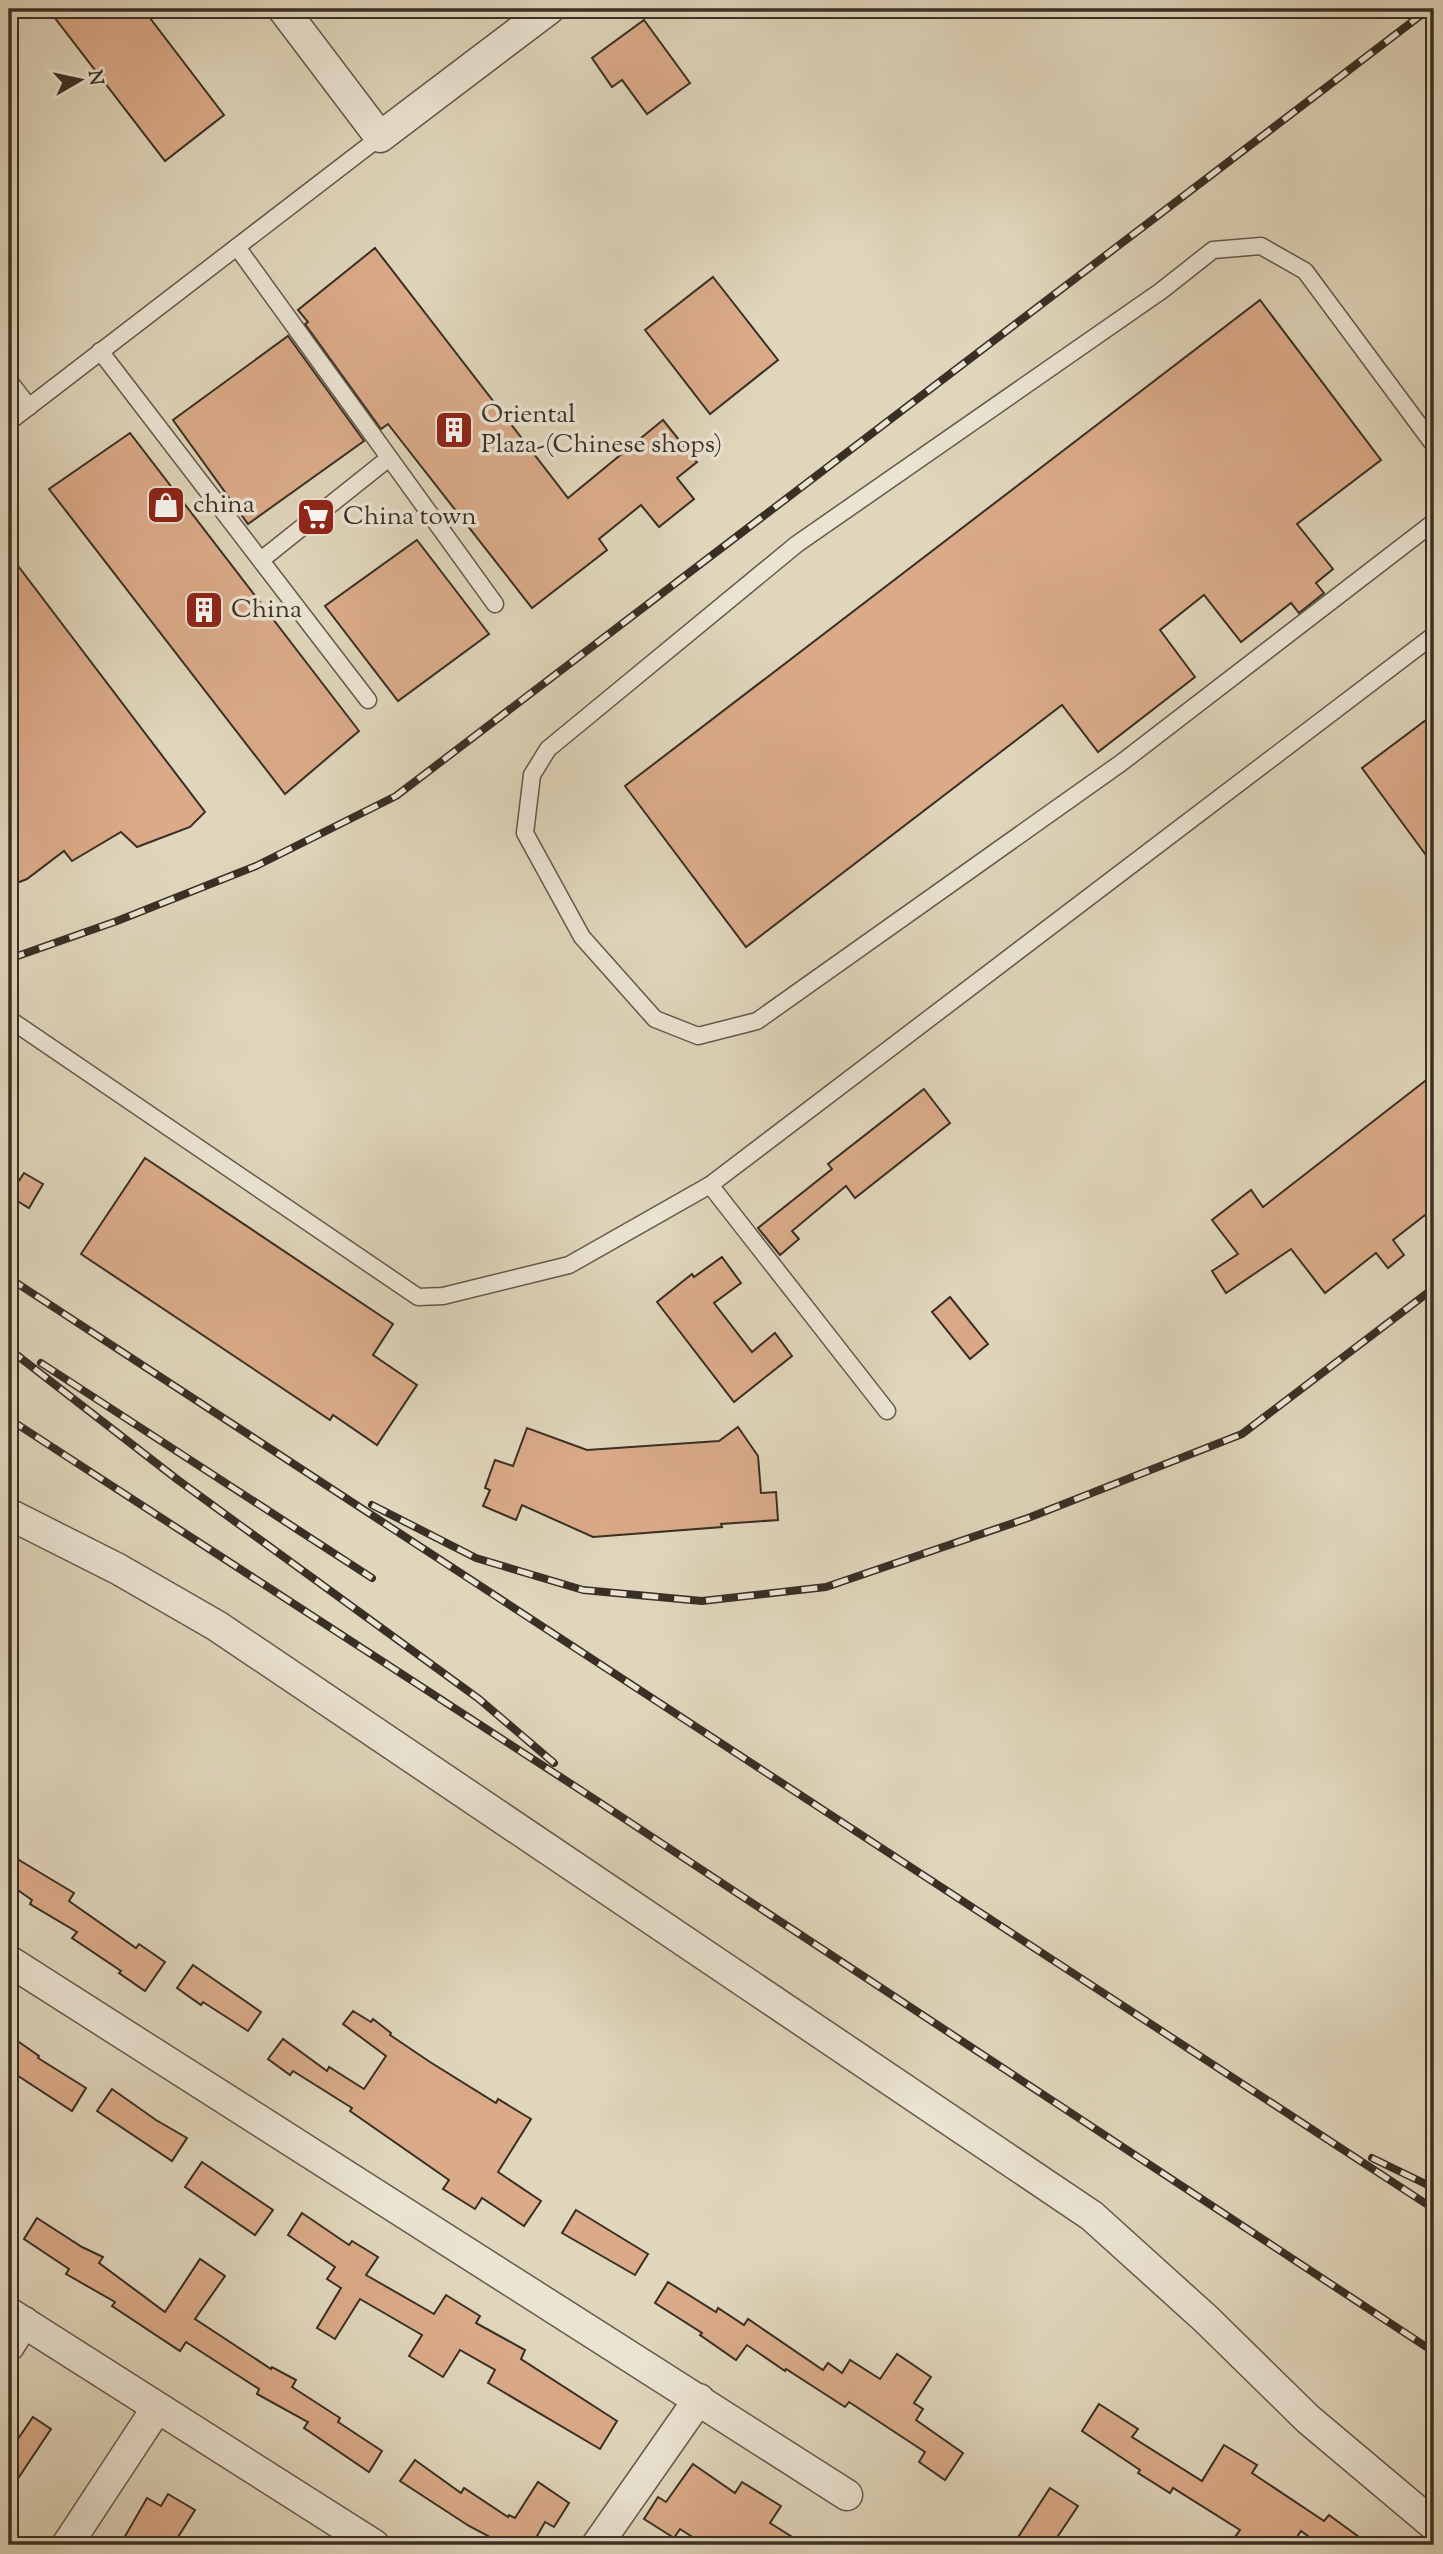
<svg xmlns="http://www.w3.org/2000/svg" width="1443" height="2554" viewBox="0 0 1443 2554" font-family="'Sorts Mill Goudy',serif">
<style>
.building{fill:#dbab89;stroke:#3a2f25;stroke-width:2}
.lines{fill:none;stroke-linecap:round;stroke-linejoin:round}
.lane-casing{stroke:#64594a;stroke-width:19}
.street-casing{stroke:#64594a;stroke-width:33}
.lane{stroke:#ebe4d3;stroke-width:16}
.street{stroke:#ebe4d3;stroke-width:30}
.rail-casing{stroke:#3a2f25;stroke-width:8}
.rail{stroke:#ebe4d3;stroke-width:5;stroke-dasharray:16;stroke-linecap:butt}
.labels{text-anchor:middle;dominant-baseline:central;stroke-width:7;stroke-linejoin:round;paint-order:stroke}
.poi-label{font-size:26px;fill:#3a2f25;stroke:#ebe4d3;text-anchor:start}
</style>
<rect width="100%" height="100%" fill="#e0d6bb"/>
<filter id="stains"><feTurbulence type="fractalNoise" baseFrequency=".00286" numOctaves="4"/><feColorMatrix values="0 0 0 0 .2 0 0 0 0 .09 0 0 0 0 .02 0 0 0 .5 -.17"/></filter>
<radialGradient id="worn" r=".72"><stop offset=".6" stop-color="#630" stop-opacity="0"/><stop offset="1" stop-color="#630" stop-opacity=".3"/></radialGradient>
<g class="building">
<path d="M 48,9 L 143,9 L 224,115 L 165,161 Z"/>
<path d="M 644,20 L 690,83 L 647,114 L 622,80 L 612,87 L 592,58 Z"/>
<path d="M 375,248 L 568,498 L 663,420 L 697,462 L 677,478 L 694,499 L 659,527 L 641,505 L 599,539 L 607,550 L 532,608 L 388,424 L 381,429 L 305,324 L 308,322 L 298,310 Z"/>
<path d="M 713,277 L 778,360 L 710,414 L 645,330 Z"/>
<path d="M 1260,300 L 1381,460 L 1297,524 L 1333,569 L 1316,583 L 1324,593 L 1299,613 L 1291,603 L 1241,642 L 1204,595 L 1160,630 L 1195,677 L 1098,752 L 1062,705 L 746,947 L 625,786 Z"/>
<path d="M 288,336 L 364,441 L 248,524 L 173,420 Z"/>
<path d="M 130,433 L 359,731 L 285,794 L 49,489 Z"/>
<path d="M 417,540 L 489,634 L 398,701 L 325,606 Z"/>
<path d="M 9,554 L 205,812 L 190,827 L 137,847 L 121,832 L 72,861 L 64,851 L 27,879 L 9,886 Z"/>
<path d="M 1434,714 L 1434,866 L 1362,768 Z"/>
<path d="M 1434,1074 L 1434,1208 L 1393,1240 L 1404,1255 L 1388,1268 L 1376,1253 L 1325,1293 L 1291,1249 L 1226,1293 L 1212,1271 L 1238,1254 L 1212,1220 L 1251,1190 L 1263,1207 Z"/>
<path d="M 924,1089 L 950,1123 L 855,1198 L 846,1186 L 792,1231 L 799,1239 L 780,1255 L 758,1228 L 832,1169 L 828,1164 Z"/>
<path d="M 145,1158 L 393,1324 L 373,1355 L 417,1385 L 377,1445 L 333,1415 L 330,1420 L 81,1254 Z"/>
<path d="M 24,1173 L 43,1184 L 29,1208 L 9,1196 Z"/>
<path d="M 722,1257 L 741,1283 L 714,1303 L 752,1352 L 775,1333 L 792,1356 L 734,1402 L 657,1302 L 692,1274 L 694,1277 Z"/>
<path d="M 950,1297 L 988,1344 L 970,1359 L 932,1312 Z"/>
<path d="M 738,1427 L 758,1456 L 761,1493 L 776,1492 L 778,1520 L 721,1524 L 722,1527 L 593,1537 L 522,1505 L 516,1520 L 483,1506 L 490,1490 L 485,1488 L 495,1460 L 513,1466 L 527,1428 L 587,1450 L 719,1441 Z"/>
<path d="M 9,1854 L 74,1893 L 69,1901 L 136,1948 L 139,1944 L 165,1962 L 145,1991 L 119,1973 L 121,1971 L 72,1938 L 77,1932 L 30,1904 L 32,1900 L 9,1884 Z"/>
<path d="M 193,1965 L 261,2012 L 248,2031 L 203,2002 L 201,2005 L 177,1988 Z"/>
<path d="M 353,2011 L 371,2022 L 373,2019 L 391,2033 L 390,2035 L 430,2062 L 496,2103 L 498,2099 L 531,2119 L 498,2172 L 541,2201 L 524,2226 L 482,2198 L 475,2209 L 443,2189 L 449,2180 L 350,2111 L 352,2108 L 293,2071 L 290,2075 L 268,2059 L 283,2039 L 327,2071 L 329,2067 L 364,2089 L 386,2056 L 343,2024 Z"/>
<path d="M 9,2035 L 39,2056 L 38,2058 L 86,2088 L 72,2111 L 9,2070 Z"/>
<path d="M 112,2089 L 156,2120 L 187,2138 L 172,2161 L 97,2111 Z"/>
<path d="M 202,2162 L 273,2210 L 255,2235 L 185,2187 Z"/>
<path d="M 576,2210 L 648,2254 L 635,2275 L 562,2233 Z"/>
<path d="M 302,2213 L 349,2245 L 352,2241 L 378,2257 L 366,2275 L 434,2314 L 446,2295 L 480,2316 L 476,2323 L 525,2350 L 521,2359 L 617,2421 L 600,2449 L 488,2383 L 495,2370 L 460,2350 L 443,2377 L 409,2356 L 422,2335 L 360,2299 L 335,2339 L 317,2328 L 341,2288 L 327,2279 L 335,2267 L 288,2235 Z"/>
<path d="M 37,2218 L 82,2247 L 103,2257 L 99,2263 L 165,2312 L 200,2259 L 225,2276 L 195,2319 L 271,2369 L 272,2367 L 296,2380 L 292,2387 L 340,2418 L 338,2422 L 382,2451 L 369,2472 L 304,2428 L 308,2422 L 257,2394 L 259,2389 L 186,2342 L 180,2351 L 112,2306 L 115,2302 L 66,2274 L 69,2269 L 24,2239 Z"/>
<path d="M 668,2282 L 716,2312 L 718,2308 L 744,2325 L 748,2319 L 823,2370 L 828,2363 L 842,2373 L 850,2360 L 880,2379 L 897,2354 L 931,2377 L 914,2403 L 923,2409 L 916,2420 L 963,2453 L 945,2480 L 919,2462 L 925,2452 L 849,2402 L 845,2407 L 786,2369 L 785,2371 L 747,2345 L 736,2360 L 700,2335 L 702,2333 L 655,2303 Z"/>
<path d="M 1099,2404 L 1138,2429 L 1132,2437 L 1202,2481 L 1224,2445 L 1257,2465 L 1252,2473 L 1324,2521 L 1329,2515 L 1370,2545 L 1320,2545 L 1301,2531 L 1292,2545 L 1247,2545 L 1235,2537 L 1240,2530 L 1173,2488 L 1170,2493 L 1138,2473 L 1140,2470 L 1082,2431 Z"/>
<path d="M 33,2417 L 51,2429 L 9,2492 L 9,2452 Z"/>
<path d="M 415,2460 L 461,2493 L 464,2488 L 508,2517 L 509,2515 L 515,2518 L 538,2482 L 569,2503 L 554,2527 L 545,2522 L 532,2545 L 505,2545 L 469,2526 L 400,2481 Z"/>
<path d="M 693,2464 L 735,2493 L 742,2482 L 781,2506 L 770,2523 L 805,2545 L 705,2545 L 680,2529 L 674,2538 L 644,2519 L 658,2497 L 666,2502 Z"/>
<path d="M 1050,2488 L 1078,2506 L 1052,2545 L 1013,2545 Z"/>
<path d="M 168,2494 L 195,2510 L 173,2545 L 120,2545 L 147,2498 L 161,2506 Z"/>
</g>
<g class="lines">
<defs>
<g id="lane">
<path d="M 237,247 L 495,604"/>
<path d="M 100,351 L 368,700"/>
<path d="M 9,381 L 29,407"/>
<path d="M 9,422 L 380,137"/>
<path d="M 1434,445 L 1305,271 L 1261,246 L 1213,250 L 1161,291 L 797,544 L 548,749 L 532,775 L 525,833 L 582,937 L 655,1019 L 698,1036 L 757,1021 L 1121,763 L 1434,522"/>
<path d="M 261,560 L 389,458"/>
<path d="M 9,1019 L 418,1297 L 443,1296 L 569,1265 L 710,1185 L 1434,635"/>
<path d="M 710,1185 L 887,1411"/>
</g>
<g id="street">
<path d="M 283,9 L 380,137 L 549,9"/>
<path d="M 9,1514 L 118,1569 L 217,1626 L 1092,2216 L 1206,2319 L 1308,2419 L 1434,2525"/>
<path d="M 9,1961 L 847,2495"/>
<path d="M 9,2313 L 374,2545"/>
<path d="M 9,2346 L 24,2322"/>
<path d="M 67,2545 L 157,2408"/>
<path d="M 597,2545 L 699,2399"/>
</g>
</defs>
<use href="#lane" class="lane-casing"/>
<use href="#street" class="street-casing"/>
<use href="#lane" class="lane"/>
<use href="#street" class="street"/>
<defs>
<g id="rail">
<path d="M 9,959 L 117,921 L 256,866 L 396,796 L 1429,9"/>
<path d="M 9,1278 L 1434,2209"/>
<path d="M 9,1349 L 178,1480 L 479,1699 L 554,1763"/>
<path d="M 41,1363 L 372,1578"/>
<path d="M 9,1419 L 602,1804 L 1434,2352"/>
<path d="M 372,1505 L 476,1558 L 583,1590 L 702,1601 L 826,1587 L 1028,1518 L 1242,1434 L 1434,1288"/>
<path d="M 1372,2158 L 1434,2188"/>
</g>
</defs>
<use href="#rail" class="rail-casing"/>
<use href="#rail" class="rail"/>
</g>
<defs>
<symbol id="building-square" viewBox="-11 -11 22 22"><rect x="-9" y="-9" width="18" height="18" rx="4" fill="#8f2418" stroke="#ebe4d3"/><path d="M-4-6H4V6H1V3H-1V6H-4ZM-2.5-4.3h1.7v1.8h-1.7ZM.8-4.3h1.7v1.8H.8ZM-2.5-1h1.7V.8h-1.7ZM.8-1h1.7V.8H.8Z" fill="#fff"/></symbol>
<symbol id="shop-square" viewBox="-11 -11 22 22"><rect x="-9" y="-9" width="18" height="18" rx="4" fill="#8f2418" stroke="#ebe4d3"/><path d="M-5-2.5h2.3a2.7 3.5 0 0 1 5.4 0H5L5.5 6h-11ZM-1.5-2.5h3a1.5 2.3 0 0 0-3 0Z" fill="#fff"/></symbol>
<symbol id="supermarket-square" viewBox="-11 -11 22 22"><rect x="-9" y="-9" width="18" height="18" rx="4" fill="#8f2418" stroke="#ebe4d3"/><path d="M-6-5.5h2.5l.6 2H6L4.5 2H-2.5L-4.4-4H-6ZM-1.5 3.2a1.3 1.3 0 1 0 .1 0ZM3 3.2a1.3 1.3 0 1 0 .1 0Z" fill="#fff"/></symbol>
</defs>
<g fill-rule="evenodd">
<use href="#building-square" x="432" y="408" width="44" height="44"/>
<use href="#shop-square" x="144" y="483" width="44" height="44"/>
<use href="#supermarket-square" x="294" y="495" width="44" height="44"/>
<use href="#building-square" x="182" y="588" width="44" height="44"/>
</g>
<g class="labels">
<g class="poi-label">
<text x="481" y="415">Oriental<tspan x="481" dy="30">Plaza-(Chinese shops)</tspan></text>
<text x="193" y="505">china</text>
<text x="343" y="517">China town</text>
<text x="231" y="610">China</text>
</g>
</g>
<rect width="1443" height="2554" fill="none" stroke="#e0d6bb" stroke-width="35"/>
<rect x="10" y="10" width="1422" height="2533" fill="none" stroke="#3a2f25" stroke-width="3.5"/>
<rect x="18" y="18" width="1408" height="2519" fill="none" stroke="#3a2f25" stroke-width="2"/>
<g transform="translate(80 80) rotate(81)" stroke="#ebe4d3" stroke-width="5" paint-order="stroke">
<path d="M0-5L12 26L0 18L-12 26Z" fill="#3a2f25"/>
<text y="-10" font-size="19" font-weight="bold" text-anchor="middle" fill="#3a2f25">N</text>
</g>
<rect width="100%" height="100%" filter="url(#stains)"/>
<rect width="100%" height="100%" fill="url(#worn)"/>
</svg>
